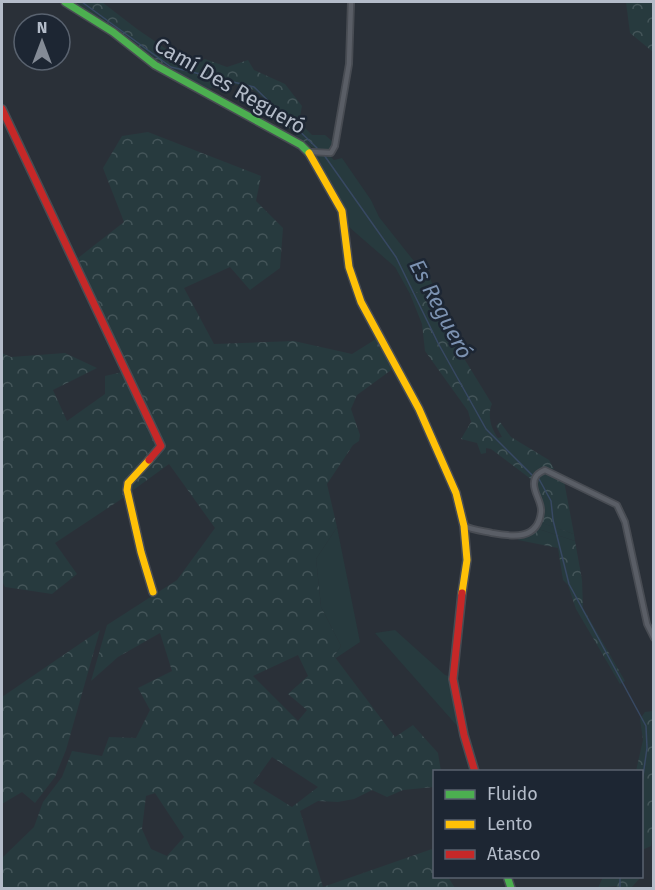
<svg xmlns="http://www.w3.org/2000/svg" width="655" height="890" viewBox="0 0 655 890" font-family="'Fira Sans',sans-serif">
<style>
.green{fill:#273a3e}
.forest{fill:url(#forest-crowns);fill-rule:evenodd}
.lines{fill:none;stroke-linecap:round;stroke-linejoin:round}
.stream{stroke:#384963;stroke-width:1.5}
.street-casing{stroke:#484c53;stroke-width:8}
.fast-casing{stroke:#484c53;stroke-width:10}
.slow-casing{stroke:#484c53;stroke-width:10}
.jam-casing{stroke:#484c53;stroke-width:10}
.street{stroke:#5a5e66;stroke-width:4.5}
.fast{stroke:#4caf50;stroke-width:7}
.slow{stroke:#ffc107;stroke-width:7}
.jam{stroke:#c62828;stroke-width:7}
.labels{text-anchor:middle;dominant-baseline:central;stroke-width:5;stroke-linejoin:round;paint-order:stroke}
.street-label{font-size:21px;fill:#b4bcc9;stroke:#1d2633}
.water-label{font-size:22px;font-style:italic;fill:#7c92b1;stroke:#1d2633}
</style>
<defs>
<pattern id="forest-crowns" width="20" height="18" patternUnits="userSpaceOnUse" patternTransform="scale(1.5)"><rect width="20" height="18" fill="#273a3e"/><path d="M2 6a3 3 0 1 1 6 0M12 15a3 3 0 1 1 6 0" fill="none" stroke="#445559"/></pattern>
</defs>
<rect width="100%" height="100%" fill="#2a3038"/>
<g class="green">
<path d="M 319,154 L 329,155 L 334,160 L 342,158 L 371,200 L 379,217 L 425,275 L 428,274 L 442,305 L 417,292 L 410,294 L 395,267 L 349,227 L 346,215 L 313,155 Z"/>
<path d="M 540,522 L 574,534 L 575,541 L 535,528 Z"/>
<path d="M 337,527 L 360,642 L 336,658 L 334,656 L 341,646 L 321,607 L 316,559 Z"/>
<path d="M 395,630 L 445,675 L 449,676 L 459,728 L 375,633 Z"/>
</g>
<g class="forest">
<path d="M 70,2 L 102,2 L 137,29 L 191,66 L 205,59 L 227,67 L 248,60 L 254,70 L 285,84 L 302,106 L 299,122 L 312,135 L 325,135 L 333,142 L 332,148 C 301,161 276,103 253,90 C 245,85 231,84 221,82 L 208,90 L 165,68 Z"/>
<path d="M 626,2 L 653,2 L 653,52 L 630,33 Z"/>
<path d="M 148,132 L 261,176 L 256,201 L 283,228 L 280,268 L 250,290 L 230,267 L 184,288 L 214,344 L 294,341 L 352,354 L 376,339 L 394,368 L 357,395 L 351,409 L 360,435 L 359,441 L 353,445 L 327,484 L 337,527 L 316,559 L 321,607 L 341,646 L 334,656 L 395,737 L 413,725 L 438,753 L 441,771 L 434,772 L 434,787 L 403,790 L 387,797 L 372,790 L 354,799 L 338,802 L 318,801 L 300,811 L 323,887 L 432,849 L 434,853 L 434,876 L 448,877 L 455,888 L 2,888 L 2,858 L 34,827 L 43,802 L 62,777 L 72,751 L 102,756 L 109,737 L 136,738 L 150,710 L 138,688 L 172,671 L 160,633 L 118,657 L 91,681 L 107,625 L 177,580 L 215,528 L 169,464 L 132,491 L 133,482 L 165,449 L 78,258 L 124,222 L 103,168 L 122,136 ZM 298,655 L 308,676 L 288,694 L 307,710 L 298,721 L 253,676 ZM 272,757 L 318,787 L 292,807 L 253,783 ZM 155,793 L 184,837 L 167,856 L 151,849 L 142,829 L 146,796 Z"/>
<path d="M 417,292 L 442,305 L 465,360 L 492,404 C 487,415 491,428 498,438 L 502,437 L 496,426 L 500,422 L 511,437 L 549,460 L 554,469 L 544,468 L 532,480 L 491,449 L 486,448 L 486,453 L 481,454 L 477,443 L 461,439 L 471,422 L 468,411 L 425,351 L 422,324 L 410,294 Z"/>
<path d="M 2,353 L 11,357 L 65,353 L 97,368 L 53,390 L 67,421 L 105,394 L 105,376 L 122,372 L 158,442 L 157,449 L 125,484 L 126,496 L 55,543 L 77,574 L 52,594 L 5,587 L 2,581 Z"/>
<path d="M 545,473 L 553,474 L 564,481 L 574,534 L 539,522 L 543,506 L 536,483 L 540,474 Z"/>
<path d="M 535,528 L 575,541 L 582,580 L 583,608 L 625,681 L 620,684 L 576,609 L 568,585 L 563,580 L 558,548 L 518,540 Z"/>
<path d="M 100,630 L 66,750 L 55,777 L 35,803 L 22,792 L 2,804 L 2,697 Z"/>
<path d="M 653,711 L 653,829 L 651,846 L 642,850 L 642,772 L 636,771 L 643,740 L 640,719 L 645,712 Z"/>
<path d="M 603,877 L 640,876 L 640,878 L 631,888 L 617,888 L 616,886 L 598,888 Z"/>
</g>
<g class="lines">
<g class="stream">
<path d="M 82,2 L 171,67 L 254,87 L 317,148"/>
<path d="M 324,155 L 396,257 L 438,343 L 486,429 L 532,475"/>
<path d="M 539,479 L 551,501 L 553,520 L 569,584 L 646,726 L 647,748 L 642,783"/>
<path d="M 620,876 L 620,888"/>
</g>
<defs>
<g id="street">
<path d="M 309,153 L 312,152 L 331,153 L 335,146 L 349,64 L 351,2"/>
<path d="M 464,526 C 473,530 483,531 492,533 C 513,537 538,540 541,512 C 542,502 534,494 534,484 C 534,476 538,473 545,470 L 617,505 L 625,522 L 647,624 L 654,638"/>
</g>
<g id="fast">
<path d="M 65,2 L 113,32 L 155,65 L 301,145 L 309,153"/>
<path d="M 507,876 L 511,888"/>
</g>
<g id="slow">
<path d="M 309,153 L 342,211 L 349,267 L 361,302 L 419,409 L 456,493 L 464,526 L 467,560 L 462,593"/>
<path d="M 149,460 L 128,483 L 127,490 L 141,552 L 153,592"/>
</g>
<g id="jam">
<path d="M 2,109 L 161,446 L 149,460"/>
<path d="M 462,593 L 453,679 L 464,735 L 475,772"/>
</g>
</defs>
<use href="#street" class="street-casing"/>
<use href="#fast" class="fast-casing"/>
<use href="#slow" class="slow-casing"/>
<use href="#jam" class="jam-casing"/>
<use href="#street" class="street"/>
<use href="#fast" class="fast"/>
<use href="#slow" class="slow"/>
<use href="#jam" class="jam"/>
</g>
<g class="labels">
<g class="street-label">
<text transform="translate(230 86) rotate(30)">Camí Des Regueró</text>
</g>
<g class="water-label">
<text transform="translate(441 309) rotate(62)">Es Regueró</text>
</g>
</g>
<rect width="655" height="890" fill="none" stroke="#b4bcc9" stroke-width="6"/>
<rect x="433" y="770" width="210" height="108" fill="#1d2633" stroke="#59626f" stroke-width="1.5"/>
<rect x="445" y="790" width="30" height="9" fill="#4caf50" stroke="#59626f" stroke-width="1.5"/>
<text x="487" y="800" font-size="18" fill="#b4bcc9">Fluido</text>
<rect x="445" y="820" width="30" height="9" fill="#ffc107" stroke="#59626f" stroke-width="1.5"/>
<text x="487" y="830" font-size="18" fill="#b4bcc9">Lento</text>
<rect x="445" y="850" width="30" height="9" fill="#c62828" stroke="#59626f" stroke-width="1.5"/>
<text x="487" y="860" font-size="18" fill="#b4bcc9">Atasco</text>
<g transform="translate(42 42)"><circle r="28" fill="#1d2633" stroke="#59626f" stroke-width="1.5"/>
<path d="M0-4.5L10 22L0 15L-10 22Z" fill="#848b96"/>
<text y="-9" font-size="16" font-weight="bold" text-anchor="middle" fill="#b4bcc9">N</text>
</g>
</svg>
